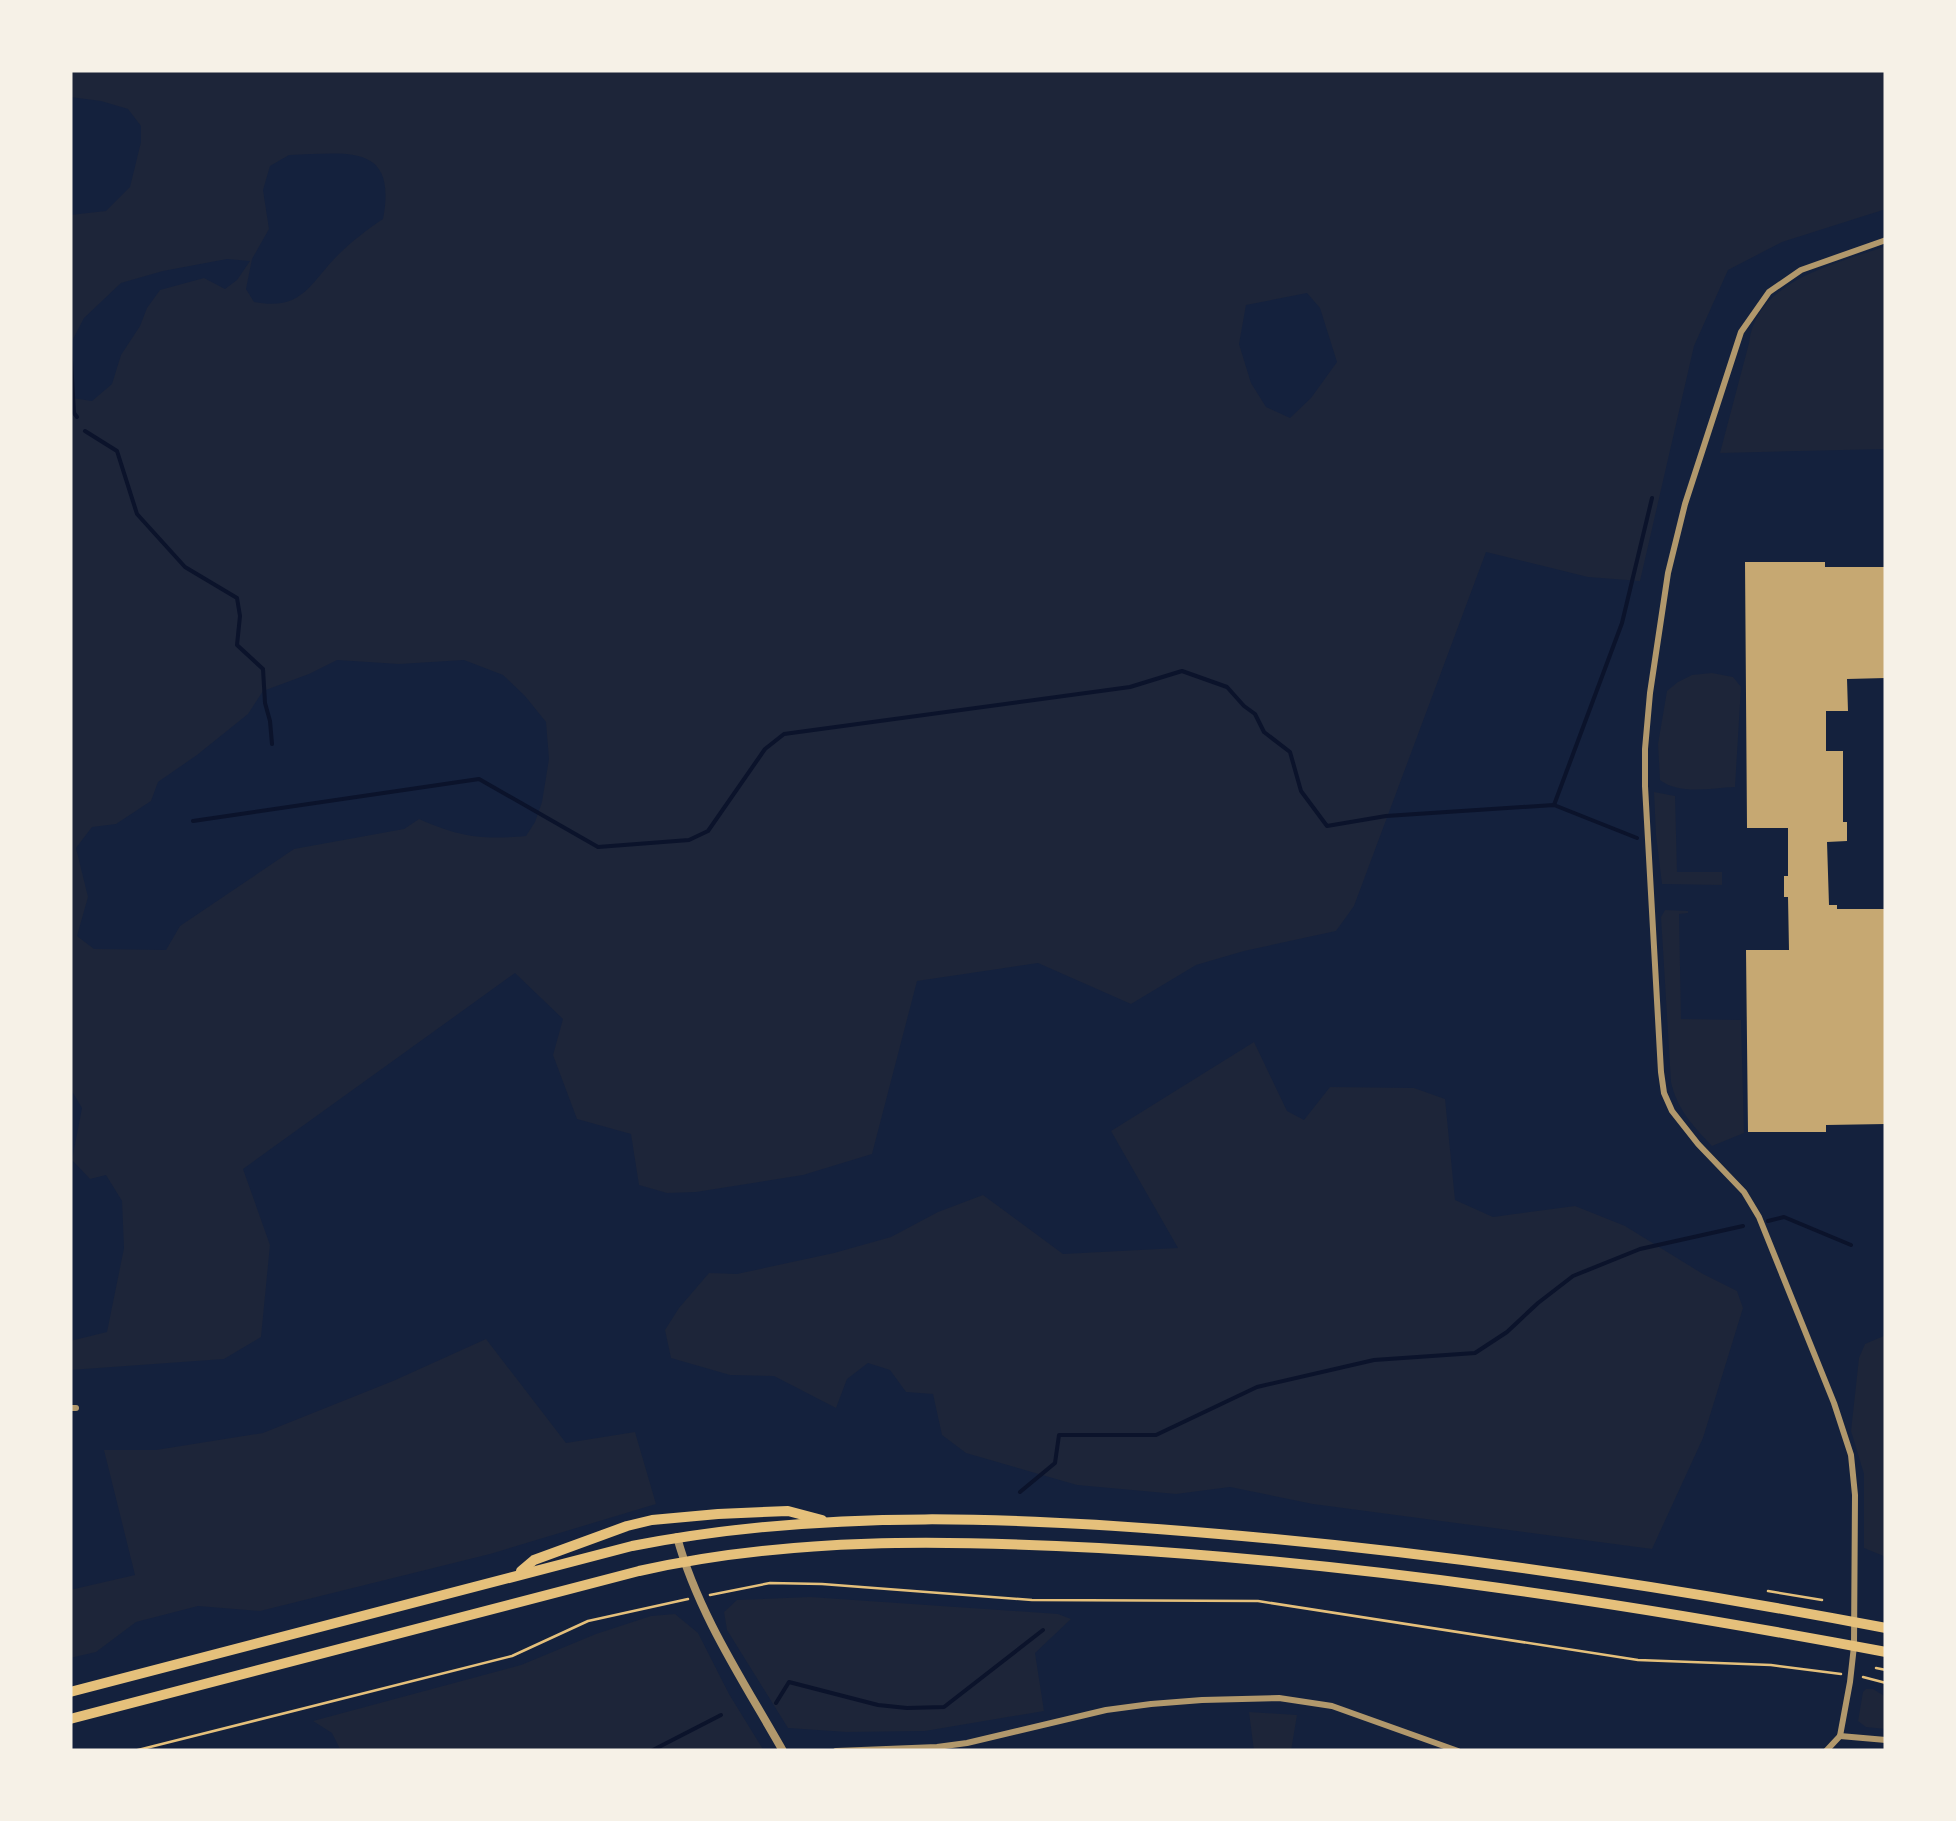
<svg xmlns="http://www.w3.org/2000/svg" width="1956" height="1821" viewBox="0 0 1956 1821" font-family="'Roboto Condensed',sans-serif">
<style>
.green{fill:#1d2539;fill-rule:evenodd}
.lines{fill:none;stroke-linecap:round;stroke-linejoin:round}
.stream{stroke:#0b132b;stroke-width:4}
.building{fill:#c6a872}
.path{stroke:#e5c07b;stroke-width:2.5}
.minor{stroke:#b1986c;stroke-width:6}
.tertiary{stroke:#b1986c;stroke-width:8}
.trunk{stroke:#e5c07b;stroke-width:10}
</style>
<rect width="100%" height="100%" fill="#14213d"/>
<g class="green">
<path d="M 70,70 L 1886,70 L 1886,209 L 1782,242 L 1728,270 L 1694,346 L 1640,581 L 1588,577 L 1486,552 L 1354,906 L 1336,931 L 1244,951 L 1196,965 L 1131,1004 L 1038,963 L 917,981 L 872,1154 L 803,1175 L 696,1192 L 667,1193 L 639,1185 L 631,1134 L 577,1119 L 553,1055 L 563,1019 L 515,973 L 243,1169 L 270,1245 L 261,1337 L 224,1359 L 70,1370 L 70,1341 L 107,1332 L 124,1248 L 122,1201 L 106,1175 L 90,1179 L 72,1160 L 82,1108 L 70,1088 L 70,393 L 72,398 L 92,401 L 112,384 L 121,355 L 140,326 L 147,308 L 160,290 L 204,278 L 225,289 L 237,280 L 250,261 L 227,259 L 163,271 L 121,283 L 84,318 L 70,345 L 70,215 L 106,211 L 130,187 L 141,142 L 141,126 L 128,109 L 101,101 L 70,97 ZM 289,155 C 345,154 398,141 383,219 C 368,229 352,241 339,254 C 309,284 303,311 254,302 L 246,289 L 252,259 L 269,229 L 263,190 L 270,166 ZM 1307,293 L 1320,308 L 1337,362 L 1311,398 L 1290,418 L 1266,407 L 1251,383 L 1239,344 L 1246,305 ZM 337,660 L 399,664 L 464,660 L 503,675 L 525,696 L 546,722 L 549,759 L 542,802 L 535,822 L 526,836 C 481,840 460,837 419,819 L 404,829 L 294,849 L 180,926 L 166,950 L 94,949 L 77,936 L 88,897 L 76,848 L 92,827 L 116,824 L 151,801 L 158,782 L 197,755 L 248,714 L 263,691 L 309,674 Z"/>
<path d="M 1886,246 L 1886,449 L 1720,453 L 1749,343 C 1756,280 1836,264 1886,246 Z"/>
<path d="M 1712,673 L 1733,677 L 1741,687 L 1735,787 C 1711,788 1679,795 1660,780 L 1658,744 L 1667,691 L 1678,682 L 1692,675 Z"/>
<path d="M 1654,792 L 1675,796 L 1677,872 L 1722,872 L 1722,885 L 1662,884 L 1656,835 Z"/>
<path d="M 1665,910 L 1688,911 L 1688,913 L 1679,914 L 1681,1019 L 1741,1020 L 1744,1133 L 1712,1146 C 1693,1126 1677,1109 1671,1082 L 1661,917 Z"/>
<path d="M 1254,1042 L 1287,1111 L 1304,1120 L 1330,1087 L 1414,1088 L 1445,1099 L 1455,1200 L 1493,1217 L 1575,1206 L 1625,1226 L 1703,1274 L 1737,1291 L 1743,1308 L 1703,1438 L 1652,1549 L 1313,1504 L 1230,1487 L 1176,1494 L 1077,1485 L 966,1453 L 942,1435 L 933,1394 L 906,1392 L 890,1370 L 868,1363 L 847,1379 L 836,1408 L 774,1376 L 730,1375 L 671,1358 L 665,1330 L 679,1308 L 709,1273 L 737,1274 L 834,1253 L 891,1237 L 938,1212 L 983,1195 L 1063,1254 L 1178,1248 L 1111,1131 Z"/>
<path d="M 1886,1335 L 1886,1557 L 1864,1548 L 1864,1474 L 1851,1431 L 1859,1358 L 1865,1344 Z"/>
<path d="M 486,1339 L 566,1443 L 635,1432 L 656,1504 L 490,1554 L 260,1611 L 198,1606 L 136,1622 L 96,1652 L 70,1658 L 70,1590 L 135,1575 L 104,1450 L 156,1450 L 263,1433 L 393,1381 Z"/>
<path d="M 810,1597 L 1058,1614 L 1071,1619 L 1035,1653 L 1044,1711 L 925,1731 L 847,1732 L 788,1728 L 727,1630 L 724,1612 L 737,1600 Z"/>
<path d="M 675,1614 L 698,1633 L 729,1694 L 764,1751 L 341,1751 L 332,1733 L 313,1721 L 521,1665 L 596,1634 L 651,1616 Z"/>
<path d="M 1866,1689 L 1873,1689 L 1886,1697 L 1886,1729 L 1866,1727 L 1858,1721 L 1863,1692 Z"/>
<path d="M 1249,1712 L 1297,1715 L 1291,1751 L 1254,1751 Z"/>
</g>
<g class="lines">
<g class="stream">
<path d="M 70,343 L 74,413 L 77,417"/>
<path d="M 85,431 L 117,451 L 137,514 L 185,567 L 237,598 L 240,616 L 237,645 L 263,669 L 265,703 L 270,721 L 272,744"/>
<path d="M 1554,805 L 1622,623 L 1652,498"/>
<path d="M 193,821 L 479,779 L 598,847 L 689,840 L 708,831 L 765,749 L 784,734 L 1130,687 L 1182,671 L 1227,687 L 1244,706 L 1255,714 L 1264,732 L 1290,752 L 1301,791 L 1327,826 L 1386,816 L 1554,805 L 1637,838"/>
<path d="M 1768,1221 L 1784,1217 L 1851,1245"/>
<path d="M 1020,1492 L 1055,1463 L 1059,1435 L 1156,1435 L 1257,1387 L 1374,1360 L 1475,1353 L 1507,1332 L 1538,1303 L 1573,1276 L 1640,1249 L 1743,1226"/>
<path d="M 776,1703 L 789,1682 L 878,1705 L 907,1708 L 944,1707 L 1043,1630"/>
<path d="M 651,1751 L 721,1715"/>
</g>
</g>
<path class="building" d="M 1745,562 L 1825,562 L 1825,567 L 1886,567 L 1886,678 L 1847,679 L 1848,711 L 1826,711 L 1826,751 L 1843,751 L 1843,822 L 1847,822 L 1847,841 L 1827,842 L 1829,905 L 1837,905 L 1837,909 L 1886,909 L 1886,1124 L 1826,1125 L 1826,1132 L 1748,1132 L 1746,950 L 1789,950 L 1788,897 L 1784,897 L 1784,876 L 1788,876 L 1788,828 L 1747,828 Z"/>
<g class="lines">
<g class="path">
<path d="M 1768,1591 L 1822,1600"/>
<path d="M 710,1595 L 770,1583 L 822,1584 L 1032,1600 L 1258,1601 L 1638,1660 L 1771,1665 L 1841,1674"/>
<path d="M 1876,1668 L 1886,1670"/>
<path d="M 1863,1677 L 1886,1683"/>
<path d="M 134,1751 L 512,1656 L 588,1621 L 688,1599"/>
</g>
<g class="minor">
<path d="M 70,1408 L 76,1408"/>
<path d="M 1840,1736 L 1886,1740"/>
<path d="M 836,1751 L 937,1747 L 967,1743 L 1106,1710 L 1151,1704 L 1202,1700 L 1279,1698 L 1332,1706 L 1458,1751"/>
<path d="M 1826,1751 L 1840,1736 L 1850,1682 L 1854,1646 L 1855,1495 L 1851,1455 L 1834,1403 L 1759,1217 L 1744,1192 L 1698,1144 L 1672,1111 L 1664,1093 L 1661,1072 L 1645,786 L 1645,749 L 1650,693 L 1668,573 L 1685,504 L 1741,332 L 1769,292 L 1801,270 L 1886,240"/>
</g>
<path class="tertiary" d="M 677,1537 C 698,1614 744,1682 783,1751"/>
<g class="trunk">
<path d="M 521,1571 L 534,1560 L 627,1526 L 652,1520 L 718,1514 L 788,1511 L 822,1520"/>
<path d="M 70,1692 L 632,1546 C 825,1508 1024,1517 1219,1534 C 1443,1553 1665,1586 1886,1628"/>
<path d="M 70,1719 L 639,1571 C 789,1537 946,1540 1099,1548 C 1363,1563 1626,1603 1886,1652"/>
</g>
</g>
<rect width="1956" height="1821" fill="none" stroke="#f6f1e7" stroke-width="145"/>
</svg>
